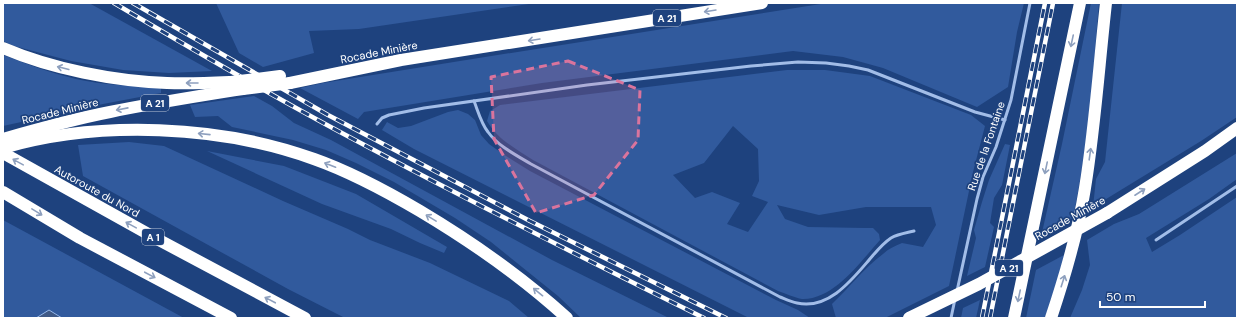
<svg xmlns="http://www.w3.org/2000/svg" width="1240" height="321" viewBox="0 0 1240 321" font-family="'DM Sans',sans-serif">
<style>
.green{fill:#315a9d;fill-rule:evenodd}
.water{fill:#3f5986;stroke:#95b7e9}
.lines{fill:none;stroke-linecap:round;stroke-linejoin:round}
.service{stroke:#a2bde8;stroke-width:3}
.motorway{stroke:#fff;stroke-width:12}
.rail-casing{stroke:#fff;stroke-width:4.5}
.rail{stroke:#1e427e;stroke-width:3;stroke-dasharray:9;stroke-linecap:butt}
.motorway-bridge{stroke:#fff;stroke-width:12}
.oneway{stroke:#8ea0be}
.marked{fill:#da749d;fill-opacity:0.2;stroke:#da749d;stroke-width:3;stroke-dasharray:8 5;stroke-linejoin:round}
.labels{text-anchor:middle;dominant-baseline:central;stroke-width:3.5;stroke-linejoin:round;paint-order:stroke}
.shield{fill:#1e427e;stroke:#bcc6d8;stroke-width:1}
.shield-label{font-size:10px;font-weight:bold;fill:#fff}
.street-label{font-size:11px;fill:#fff;stroke:#1e427e}
</style>
<rect width="100%" height="100%" fill="#1e427e"/>
<g class="green">
<path d="M 3,3 L 89,3 L 212,71 L 169,73 L 123,70 L 71,61 L 14,46 L 3,41 Z"/>
<path d="M 216,3 L 536,3 L 359,29 L 309,31 L 314,53 L 263,67 L 239,53 Z"/>
<path d="M 827,3 L 1024,3 L 1017,32 L 1008,87 L 977,107 L 883,68 L 843,57 L 793,51 L 542,83 L 364,112 L 358,119 L 300,88 L 323,83 L 460,61 Z"/>
<path d="M 1091,3 L 1099,3 C 1093,75 1088,148 1073,218 L 1041,237 L 1062,144 Z"/>
<path d="M 1122,3 L 1237,3 L 1237,117 L 1201,141 L 1093,207 L 1096,179 L 1105,162 Z"/>
<path d="M 3,55 C 27,64 51,73 76,79 C 103,85 134,86 161,88 L 161,93 L 103,104 L 3,126 Z"/>
<path d="M 787,70 L 825,70 L 870,76 L 971,115 L 985,126 L 973,172 L 949,286 L 885,318 L 859,318 L 855,317 L 852,318 L 836,318 L 832,304 C 849,288 864,268 883,254 C 888,249 895,246 902,243 L 923,247 L 936,225 L 931,207 L 866,207 L 819,215 L 777,205 L 785,219 L 808,227 L 865,228 L 873,228 L 879,234 L 880,240 C 861,261 834,300 802,299 C 795,298 785,293 778,291 L 533,160 C 516,149 497,139 487,121 L 490,111 L 500,105 ZM 733,126 L 758,149 L 759,181 L 752,196 L 768,202 L 748,232 L 727,224 L 740,203 L 712,192 L 695,198 L 673,175 L 704,163 Z"/>
<path d="M 254,96 L 272,106 L 294,123 L 331,140 L 552,260 L 669,318 L 581,318 L 558,296 L 491,242 L 455,218 L 394,182 L 356,163 L 326,150 L 293,140 L 232,127 L 218,116 L 195,117 L 190,105 Z"/>
<path d="M 458,110 L 468,114 L 475,120 L 481,135 L 489,144 L 503,154 L 530,171 L 776,300 L 798,310 L 810,318 L 749,318 L 414,149 L 382,130 L 387,122 L 398,128 L 411,126 L 448,112 Z"/>
<path d="M 129,142 L 164,146 L 283,201 L 348,229 L 370,240 L 430,263 L 509,301 L 529,318 L 345,318 L 288,289 L 83,176 L 78,145 Z"/>
<path d="M 1005,144 L 1010,145 L 1002,185 L 994,198 L 990,223 L 994,227 L 985,267 L 967,276 L 976,238 L 974,230 L 982,202 L 989,180 Z"/>
<path d="M 207,151 L 284,166 L 356,194 L 447,247 L 444,253 L 420,243 L 391,229 L 322,204 Z"/>
<path d="M 1237,153 L 1237,179 L 1209,199 L 1146,238 L 1152,252 L 1180,235 L 1237,197 L 1237,318 L 1070,318 L 1082,290 L 1090,265 L 1087,240 L 1114,224 L 1139,214 Z"/>
<path d="M 3,220 L 184,318 L 62,318 L 49,310 L 36,318 L 3,318 Z"/>
<path d="M 1064,255 L 1059,275 L 1045,318 L 1026,318 L 1036,270 Z"/>
<path d="M 980,300 L 976,318 L 961,318 L 963,308 Z"/>
</g>
<path class="water" d="M 49,310 L 62,318 L 36,318 Z"/>
<g class="lines">
<g class="service">
<path d="M 474,101 C 478,111 481,123 488,132 C 498,146 516,155 531,164 L 780,297 C 785,299 791,302 797,303 C 828,310 851,281 869,260 C 876,252 882,244 891,238 C 898,234 906,233 914,231"/>
<path d="M 377,124 L 382,118 L 389,115 L 424,108 L 587,85 L 751,66 L 798,62 L 826,63 L 849,66 L 868,70 L 975,112 L 1005,120"/>
<path d="M 1156,240 L 1237,186"/>
<path d="M 957,291 L 977,199 L 983,177 L 996,147 L 1011,100 L 1030,3"/>
<path d="M 951,318 L 955,299"/>
</g>
<g class="motorway">
<path d="M 3,48 C 52,69 114,81 167,83 C 188,84 209,83 231,82"/>
<path d="M 290,83 L 401,60 L 762,3"/>
<path d="M 3,139 C 38,129 74,119 110,112 C 154,103 199,96 243,89"/>
<path d="M 3,148 C 99,120 220,125 314,159 C 351,172 386,191 420,211 C 472,242 522,277 567,318"/>
<path d="M 3,153 L 159,240 L 305,318"/>
<path d="M 3,192 L 80,238 L 231,318"/>
<path d="M 1107,213 L 1205,151 L 1237,128"/>
<path d="M 1014,318 L 1080,3"/>
<path d="M 1051,318 C 1065,276 1078,233 1085,188 C 1095,127 1099,65 1106,3"/>
</g>
<defs>
<g id="rail">
<path d="M 114,3 C 185,45 255,86 327,125 C 451,192 577,255 704,318"/>
<path d="M 133,3 L 328,115 L 530,221 L 726,318"/>
<path d="M 982,318 L 1045,3"/>
<path d="M 990,318 L 1053,3"/>
</g>
</defs>
<use href="#rail" class="rail-casing"/>
<use href="#rail" class="rail"/>
<g class="motorway-bridge">
<path d="M 231,82 L 280,76"/>
<path d="M 243,89 L 290,83"/>
<path d="M 909,318 L 979,284 L 1107,213"/>
</g>
</g>
<defs><path id="oneway-shaft" d="M-6 0H5M1.5-3L5.5 0L1.5 3" fill="none" stroke-width="1.6" stroke-linecap="round" stroke-linejoin="round"/></defs>
<g class="oneway">
<use href="#oneway-shaft" transform="translate(710 11) rotate(171)"/>
<use href="#oneway-shaft" transform="translate(534 40) rotate(171)"/>
<use href="#oneway-shaft" transform="translate(1072 41) rotate(102)"/>
<use href="#oneway-shaft" transform="translate(63 68) rotate(-166)"/>
<use href="#oneway-shaft" transform="translate(192 83) rotate(180)"/>
<use href="#oneway-shaft" transform="translate(122 109) rotate(169)"/>
<use href="#oneway-shaft" transform="translate(204 134) rotate(-174)"/>
<use href="#oneway-shaft" transform="translate(1090 154) rotate(-82)"/>
<use href="#oneway-shaft" transform="translate(18 162) rotate(-151)"/>
<use href="#oneway-shaft" transform="translate(330 165) rotate(-159)"/>
<use href="#oneway-shaft" transform="translate(1046 168) rotate(102)"/>
<use href="#oneway-shaft" transform="translate(1140 192) rotate(-33)"/>
<use href="#oneway-shaft" transform="translate(37 212) rotate(31)"/>
<use href="#oneway-shaft" transform="translate(431 218) rotate(-149)"/>
<use href="#oneway-shaft" transform="translate(131 225) rotate(-151)"/>
<use href="#oneway-shaft" transform="translate(150 275) rotate(28)"/>
<use href="#oneway-shaft" transform="translate(1063 281) rotate(-72)"/>
<use href="#oneway-shaft" transform="translate(538 292) rotate(-141)"/>
<use href="#oneway-shaft" transform="translate(1019 296) rotate(102)"/>
<use href="#oneway-shaft" transform="translate(270 300) rotate(-152)"/>
</g>
<path class="marked" d="M 568,61 L 640,90 L 638,140 L 594,195 L 536,213 L 494,139 L 491,77 Z"/>
<g class="labels">
<g class="shield">
<rect x="653" y="10" width="28" height="16" rx="3"/>
<rect x="141" y="95" width="28" height="16" rx="3"/>
<rect x="142" y="229" width="22" height="16" rx="3"/>
<rect x="995" y="260" width="28" height="16" rx="3"/>
</g>
<g class="shield-label">
<text x="667" y="18">A 21</text>
<text x="155" y="103">A 21</text>
<text x="153" y="237">A 1</text>
<text x="1009" y="268">A 21</text>
</g>
<g class="street-label">
<text transform="translate(379 52) rotate(-11)">Rocade Minière</text>
<text transform="translate(60 111) rotate(-14)">Rocade Minière</text>
<text transform="translate(986 146) rotate(-71)">Rue de la Fontaine</text>
<text transform="translate(97 191) rotate(29)">Autoroute du Nord</text>
<text transform="translate(1070 218) rotate(-29)">Rocade Minière</text>
</g>
</g>
<rect width="1240" height="321" fill="none" stroke="#ffffff" stroke-width="8"/>
<path d="M1100 301v6h105v-6" fill="none" stroke="#ffffff" stroke-width="2"/>
<text x="1106" y="301" font-size="12" fill="#ffffff" stroke="#1e427e" stroke-width="3" paint-order="stroke">50 m</text>
</svg>
